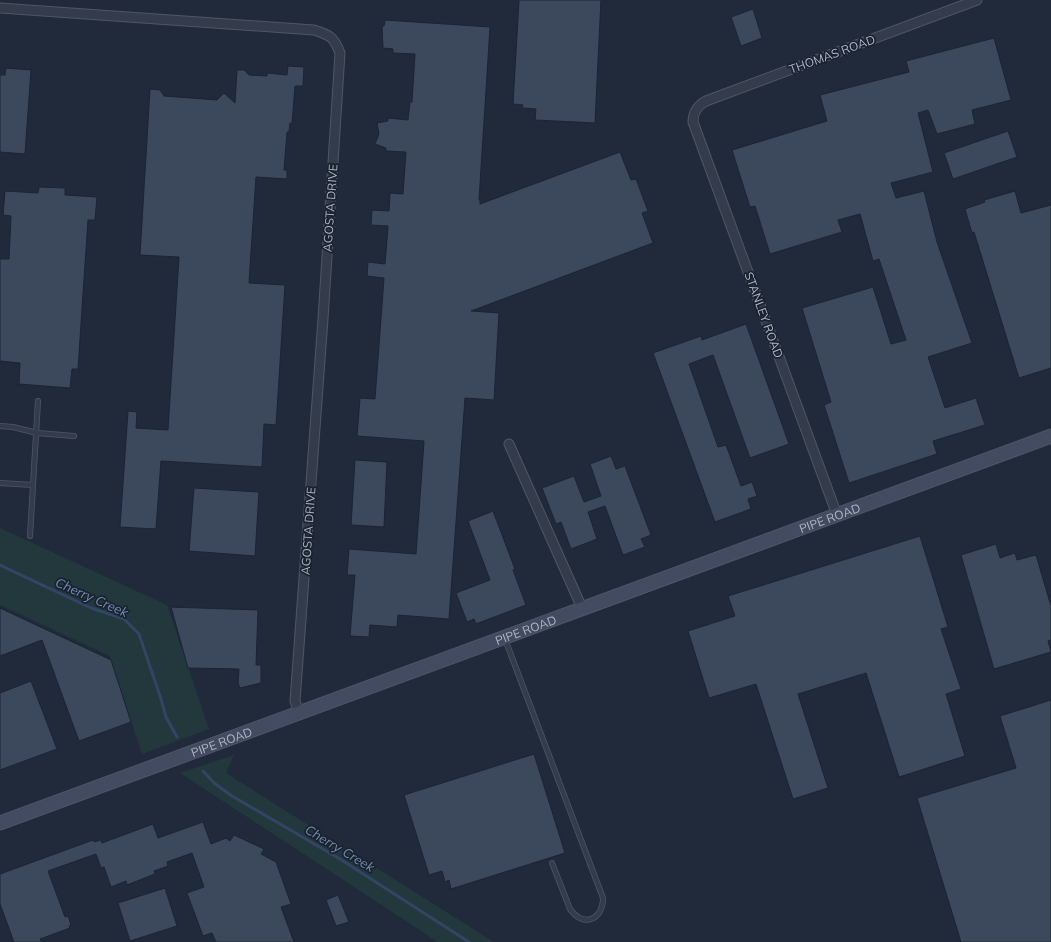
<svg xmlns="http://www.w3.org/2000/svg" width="1051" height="942" viewBox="0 0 1051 942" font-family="Mulish,sans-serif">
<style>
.green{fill:#22383c}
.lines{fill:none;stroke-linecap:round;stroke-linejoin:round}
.stream{stroke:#324564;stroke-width:3}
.building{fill:#3c485b;stroke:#1b2432}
.lane-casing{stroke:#4f5766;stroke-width:6}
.street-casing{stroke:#4f5766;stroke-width:11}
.secondary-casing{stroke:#4f5766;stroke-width:15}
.lane{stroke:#343c4c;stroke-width:4.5}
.street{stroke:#343c4c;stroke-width:9}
.secondary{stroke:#424b5f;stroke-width:13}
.labels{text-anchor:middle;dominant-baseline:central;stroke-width:3.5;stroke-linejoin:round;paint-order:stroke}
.street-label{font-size:12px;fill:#afb7c8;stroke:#1a2230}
.water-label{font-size:13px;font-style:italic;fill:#748cb2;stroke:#1a2230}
</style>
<rect width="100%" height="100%" fill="#202a3b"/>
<g class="green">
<path d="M 0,528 L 167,605 L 209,729 L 142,754 L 110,656 L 0,605 Z"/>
<path d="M 234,755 L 226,773 L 494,942 L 438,942 L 180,773 Z"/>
</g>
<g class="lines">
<g class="stream">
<path d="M 0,565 L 91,608 L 124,619 L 139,634 L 161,699 L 166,717 L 177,737"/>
<path d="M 203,771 L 214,783 L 232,796 L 340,859 L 469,942"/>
</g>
</g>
<g class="building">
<path d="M 519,0 L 601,0 L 595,123 L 535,120 L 536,109 L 522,108 L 523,105 L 513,104 Z"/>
<path d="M 753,9 L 762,38 L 741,46 L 731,17 Z"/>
<path d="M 385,20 L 490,27 L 479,200 L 480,200 L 480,204 L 620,152 L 631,180 L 636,179 L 648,211 L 642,213 L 653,243 L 471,311 L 499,313 L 494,400 L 465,398 L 449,619 L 398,615 L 397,627 L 370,625 L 369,637 L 350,636 L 355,575 L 347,575 L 349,549 L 416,554 L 424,441 L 357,436 L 360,398 L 375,399 L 384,278 L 367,276 L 368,262 L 385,264 L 388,226 L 371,225 L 372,210 L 389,211 L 390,193 L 403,194 L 406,152 L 386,151 L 386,148 L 375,144 L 379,134 L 377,123 L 388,121 L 388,118 L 408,120 L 410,102 L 412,102 L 415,54 L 393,53 L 393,49 L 383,48 L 382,26 L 384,26 Z"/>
<path d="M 994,38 L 1011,100 L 972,110 L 975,124 L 937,134 L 928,110 L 918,113 L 933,172 L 891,183 L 896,198 L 924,191 L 937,242 L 972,343 L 928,357 L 945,408 L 976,398 L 985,425 L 933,441 L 937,454 L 849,483 L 824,405 L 831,402 L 802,308 L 873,287 L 891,344 L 906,340 L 879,259 L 873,261 L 860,214 L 838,220 L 842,232 L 770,254 L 755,206 L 750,207 L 732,150 L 827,121 L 820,95 L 909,72 L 906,61 Z"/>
<path d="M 288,66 L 304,67 L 303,86 L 295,86 L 292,123 L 290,123 L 289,132 L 287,132 L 284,170 L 287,170 L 287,179 L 256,177 L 249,283 L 285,285 L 276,425 L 264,424 L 262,467 L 161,461 L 156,529 L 120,527 L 128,411 L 137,412 L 136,428 L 168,430 L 179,257 L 140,255 L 150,89 L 160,90 L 164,96 L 217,100 L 224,93 L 235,103 L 237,70 L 244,70 L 249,75 L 267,76 L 267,73 L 287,75 Z"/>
<path d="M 6,68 L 31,70 L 25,154 L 0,152 L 0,75 L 5,75 Z"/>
<path d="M 1008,131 L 1017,157 L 953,179 L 944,153 Z"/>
<path d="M 39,187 L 65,188 L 65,195 L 97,197 L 95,220 L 88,220 L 78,369 L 72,369 L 70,388 L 19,384 L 20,363 L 0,361 L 0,259 L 9,259 L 11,216 L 3,215 L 5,191 L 38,193 Z"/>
<path d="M 1015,191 L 1021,213 L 1051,205 L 1051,368 L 1019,378 L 974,232 L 972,233 L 965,209 L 985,202 L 984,200 Z"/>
<path d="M 746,324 L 789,444 L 750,458 L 713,355 L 689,364 L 718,447 L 726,445 L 741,486 L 752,482 L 757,496 L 748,499 L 751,509 L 715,522 L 653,353 L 701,336 L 702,340 Z"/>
<path d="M 611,456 L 616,469 L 625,466 L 651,535 L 641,539 L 645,547 L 623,555 L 605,506 L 588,512 L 597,539 L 571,549 L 561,522 L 556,524 L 542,488 L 574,476 L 584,502 L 601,496 L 590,464 Z"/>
<path d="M 355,460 L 387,462 L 384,527 L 351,525 Z"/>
<path d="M 194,488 L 259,492 L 255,556 L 189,551 Z"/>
<path d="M 493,511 L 515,569 L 513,570 L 526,605 L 476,624 L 474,619 L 467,622 L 456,593 L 490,580 L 468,521 Z"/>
<path d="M 920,536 L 948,627 L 941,629 L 961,689 L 946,694 L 965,756 L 899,777 L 866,673 L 798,694 L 828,788 L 793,799 L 756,684 L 709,698 L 688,631 L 735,616 L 728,596 Z"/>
<path d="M 996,544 L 1000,558 L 1015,553 L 1017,560 L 1036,555 L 1051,606 L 1051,640 L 1048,641 L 1051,652 L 994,669 L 961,555 Z"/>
<path d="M 171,607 L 258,610 L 256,665 L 261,665 L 261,683 L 240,688 L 238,683 L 239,669 L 188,668 Z"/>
<path d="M 0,608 L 111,660 L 131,722 L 79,741 L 42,640 L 0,656 Z"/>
<path d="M 31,681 L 57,749 L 0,770 L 0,693 Z"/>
<path d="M 1051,700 L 1051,942 L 961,942 L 917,798 L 1016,768 L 1000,716 Z"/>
<path d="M 534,754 L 565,853 L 451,889 L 449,880 L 445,882 L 442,871 L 429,875 L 404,795 Z"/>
<path d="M 203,822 L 211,844 L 226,838 L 230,841 L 234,835 L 264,849 L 261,854 L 276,862 L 291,904 L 281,907 L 294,942 L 216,942 L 212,933 L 203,936 L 187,893 L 204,887 L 192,853 L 167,862 L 168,866 L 154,871 L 155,874 L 127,885 L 126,881 L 111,887 L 104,867 L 101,868 L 96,854 L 48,871 L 65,917 L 68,916 L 71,925 L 69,926 L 70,928 L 40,939 L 41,942 L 14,942 L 0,904 L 0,874 L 93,840 L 94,842 L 101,840 L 102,843 L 153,824 L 158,838 Z"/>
<path d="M 165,888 L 177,926 L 130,941 L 118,903 Z"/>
<path d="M 338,895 L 349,922 L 336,926 L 326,900 Z"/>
</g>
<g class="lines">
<defs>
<g id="lane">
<path d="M 0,426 L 13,427 L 37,433 L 74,436"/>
<path d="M 0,483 L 33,485"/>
<path d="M 30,536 L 38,401"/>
<path d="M 505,639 L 603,898 C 603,920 583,928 570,909 L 552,863"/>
</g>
<g id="street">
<path d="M 0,8 L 314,30 C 330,35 334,37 340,53 L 323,319 L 295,701 L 299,713"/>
<path d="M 509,444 L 582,608"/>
<path d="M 837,515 L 693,122 C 693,112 697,106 706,101 L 977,0"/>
</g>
<g id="secondary">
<path id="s1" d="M 0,823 L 1051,436"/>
</g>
</defs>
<use href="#lane" class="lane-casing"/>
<use href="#street" class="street-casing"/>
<use href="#secondary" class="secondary-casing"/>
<use href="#lane" class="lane"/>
<use href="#street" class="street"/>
<use href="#secondary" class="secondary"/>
</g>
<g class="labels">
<g class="street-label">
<text transform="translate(832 54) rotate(-20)">THOMAS ROAD</text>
<text transform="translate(330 208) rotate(-86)">AGOSTA DRIVE</text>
<text transform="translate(764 315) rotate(70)">STANLEY ROAD</text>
<text stroke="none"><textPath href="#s1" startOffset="884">PIPE ROAD</textPath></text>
<text transform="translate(308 531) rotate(-86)">AGOSTA DRIVE</text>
<text stroke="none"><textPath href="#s1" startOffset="560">PIPE ROAD</textPath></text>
<text stroke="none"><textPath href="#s1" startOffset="236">PIPE ROAD</textPath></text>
</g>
<g class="water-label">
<text transform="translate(92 597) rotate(24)">Cherry Creek</text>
<text transform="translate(340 848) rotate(31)">Cherry Creek</text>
</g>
</g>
</svg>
